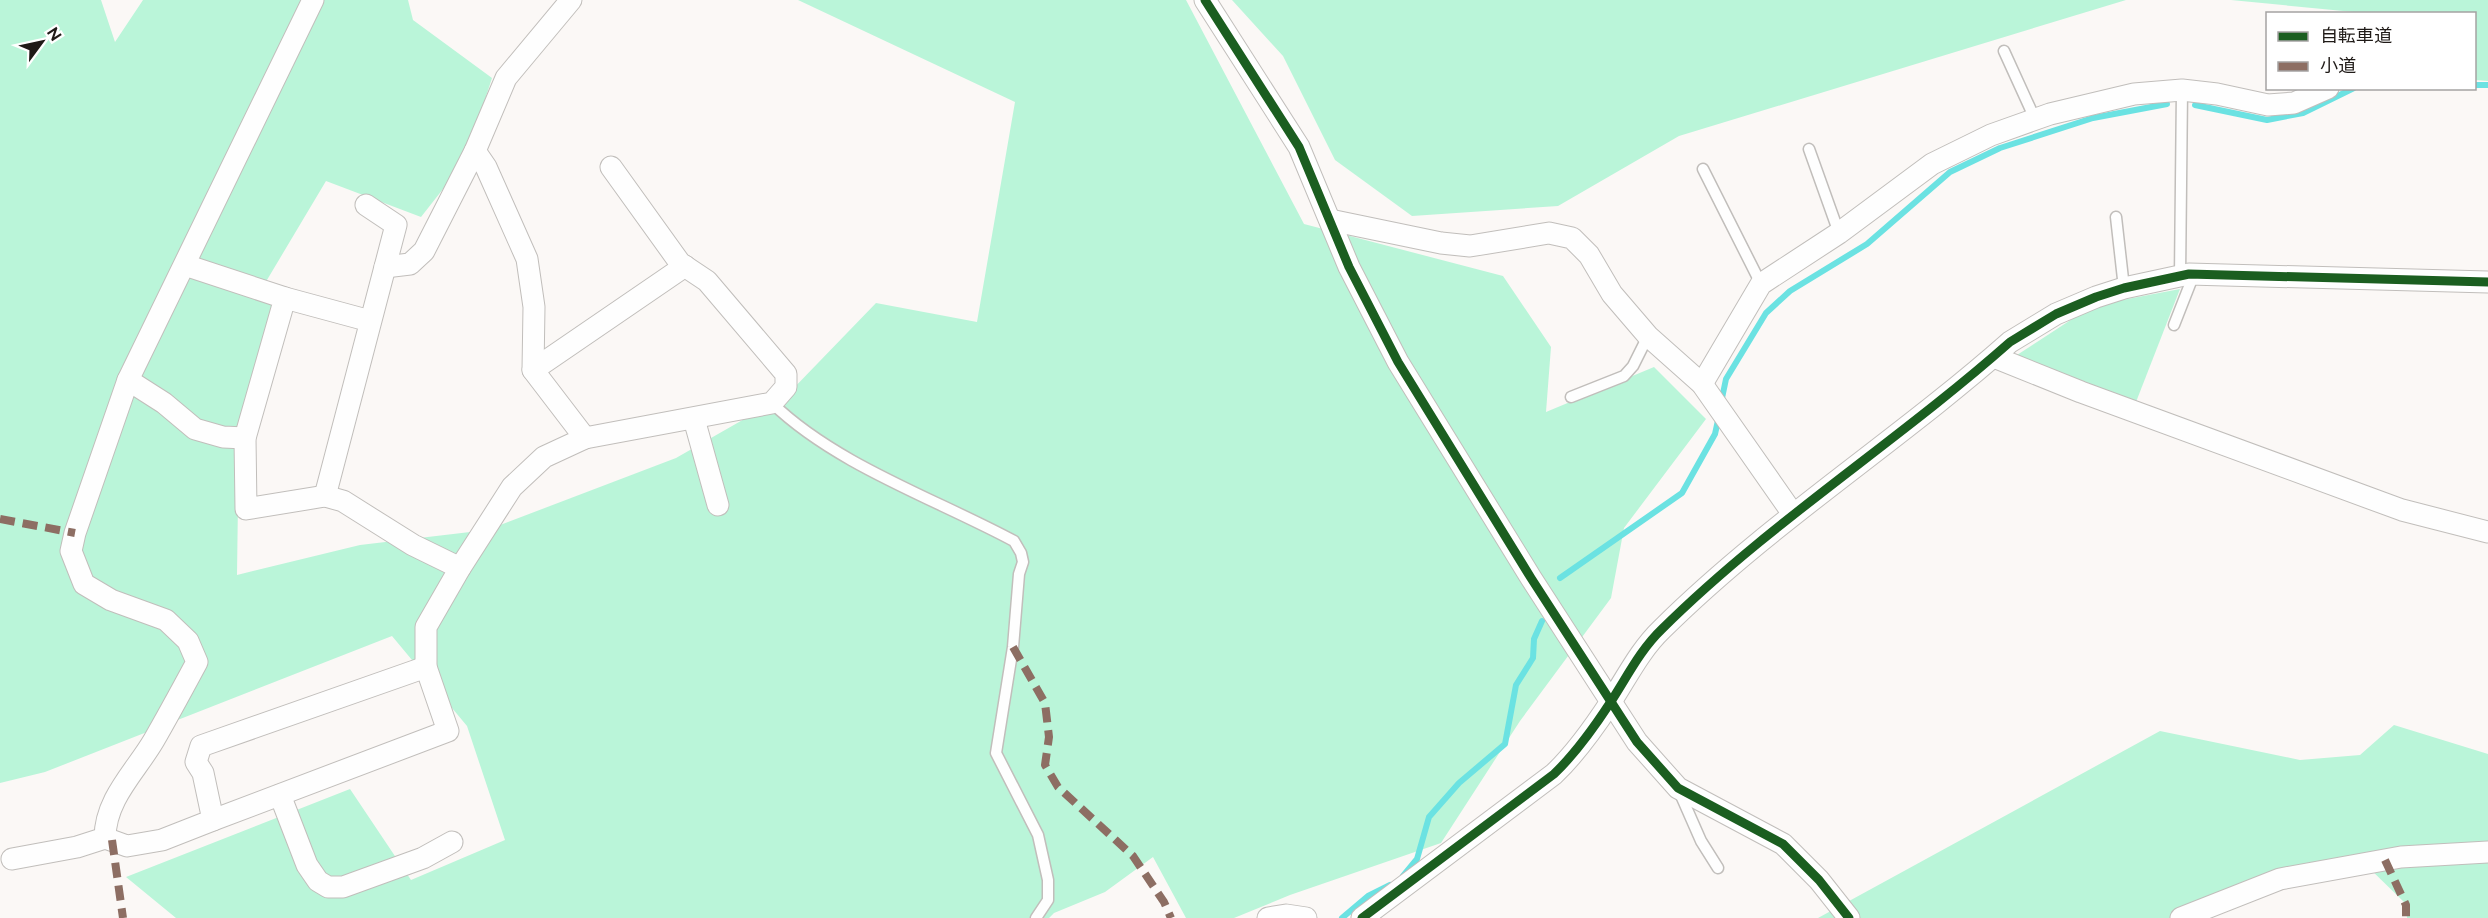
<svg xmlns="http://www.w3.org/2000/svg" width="2488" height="918" viewBox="0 0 2488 918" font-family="Raleway,'Noto Sans JP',sans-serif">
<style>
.green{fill:#baf5d9}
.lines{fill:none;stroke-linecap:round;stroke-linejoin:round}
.stream{stroke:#6be2e2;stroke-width:6}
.service-casing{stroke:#c1bebb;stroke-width:13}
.minor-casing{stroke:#c1bebb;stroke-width:23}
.service{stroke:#fefefe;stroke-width:10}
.minor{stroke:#fefefe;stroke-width:21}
.quiet{stroke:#8d6e63;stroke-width:8;stroke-dasharray:15 8;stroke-linecap:butt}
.cycleway-casing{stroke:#fff;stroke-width:13}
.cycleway{stroke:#1b5e20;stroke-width:9}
</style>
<rect width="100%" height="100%" fill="#fbf8f6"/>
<g class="green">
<path d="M 0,0 L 101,0 L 115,42 L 143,0 L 408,0 L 413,20 L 492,78 L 465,161 L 421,217 L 326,181 L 261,290 L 275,302 L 239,427 L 237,575 L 360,545 L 487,530 L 676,458 L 788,394 L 876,303 L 977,322 L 1015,102 L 798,0 L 1186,0 L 1304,224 L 1503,276 L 1551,347 L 1546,412 L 1654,367 L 1706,419 L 1624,528 L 1611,598 L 1520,721 L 1441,843 L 1290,895 L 1234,918 L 1186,918 L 1153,857 L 1105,892 L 1054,913 L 1049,918 L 176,918 L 126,877 L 350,789 L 411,880 L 505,840 L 467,726 L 392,636 L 45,772 L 0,783 Z"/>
<path d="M 1232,0 L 2126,0 L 1679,136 L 1558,206 L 1412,216 L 1335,160 L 1283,56 Z"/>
<path d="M 2231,0 L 2488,0 L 2488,81 L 2475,80 L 2474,14 L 2364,13 Z"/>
<path d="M 2180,289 L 2136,402 L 2017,355 L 2086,310 L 2117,301 Z"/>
<path d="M 2394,725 L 2488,754 L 2488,918 L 2407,918 L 2406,904 L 2365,864 L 2189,918 L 1818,918 L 2160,731 L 2300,760 L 2360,755 Z"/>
</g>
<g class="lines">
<g class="stream">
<path d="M 2474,85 L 2488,85"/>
<path d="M 2195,105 L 2267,120 L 2303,113 L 2354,88"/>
<path d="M 1721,403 L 1726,379 L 1766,313 L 1790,291 L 1867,244 L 1950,172 L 2000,148 L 2093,118 L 2167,104"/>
<path d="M 1560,578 L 1682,493 L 1715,434 L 1719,416"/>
<path d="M 1403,876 L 1417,859 L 1429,817 L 1459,783 L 1505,744 L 1516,685 L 1533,658 L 1534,639 L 1542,621"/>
<path d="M 1342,918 L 1368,896 L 1390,885"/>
</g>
<defs>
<g id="service">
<path d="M 2004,51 L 2035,119"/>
<path d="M 1809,149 L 1839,233"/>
<path d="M 1703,169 L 1761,284"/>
<path d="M 2116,217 L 2124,288"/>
<path d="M 2180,276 L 2182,90"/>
<path d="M 2174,325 L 2194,274"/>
<path d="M 1571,397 L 1624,376 L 1633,366 L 1648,336"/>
<path d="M 772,403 C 836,465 936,499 1014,541 L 1021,553 L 1023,562 L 1019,574 L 1013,647 L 996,753 L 1038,835 L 1048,880 L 1048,900 L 1036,918"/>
<path d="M 1679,791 L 1701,841 L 1718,868"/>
</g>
<g id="minor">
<path d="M 1205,0 L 1299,147 L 1349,267 L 1398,362 L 1531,578 L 1637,742 L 1678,788 L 1783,844 L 1819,880 L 1849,918"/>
<path d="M 1330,220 L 1441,243 L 1470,246 L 1549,233 L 1572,238 L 1589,255 L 1612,294 L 1648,336 L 1702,384 L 1793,514"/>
<path d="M 185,265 L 285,298 L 245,438 L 246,509 L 325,496 L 343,501 L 413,545 L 460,568"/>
<path d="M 385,267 L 410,264 L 424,251 L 475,151"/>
<path d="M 285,298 L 370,321"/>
<path d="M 1994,357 L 2081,392 L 2402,510 L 2488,532"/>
<path d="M 533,370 L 685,266"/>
<path d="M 128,380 L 164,403 L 195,429 L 223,437 L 245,438"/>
<path d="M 1702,384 L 1761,284 L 1839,233 L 1932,164 L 1991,135 L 2050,114 L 2134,94 L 2182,90 L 2217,94 L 2268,105 L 2294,103 L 2328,88"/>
<path d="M 694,419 L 718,505"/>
<path d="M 585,438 L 772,403 L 786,387 L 786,374 L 707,281 L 680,263 L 611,167"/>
<path d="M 325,496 L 396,225 L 366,205"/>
<path d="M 280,795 L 307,865 L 318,881 L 328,887 L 343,887 L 423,858 L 452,842"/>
<path d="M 213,820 L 448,731 L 426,667 L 426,627 L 460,568 L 512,487 L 544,457 L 585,438 L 533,370 L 534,307 L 527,259 L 486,167 L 475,151 L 506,78 L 571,0"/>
<path d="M 105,838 C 105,799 136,771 154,740 C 169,714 183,688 197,662 L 188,641 L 166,620 L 111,600 L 84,584 L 71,551 L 75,533 L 128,380 L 313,0"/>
<path d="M 12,859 L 77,847 L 105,838 L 127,846 L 162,840 L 213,820 L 203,773 L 196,762 L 201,746 L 426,667"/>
<path d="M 1268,918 L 1286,915 L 1306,918"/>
<path d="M 1362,918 L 1554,774 C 1576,753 1593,729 1610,703 C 1627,677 1640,650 1662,629 C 1769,523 1897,442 2010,342 L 2056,314 L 2096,297 L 2124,288 L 2189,274 L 2488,282"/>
<path d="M 2181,918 L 2280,879 L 2401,857 L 2488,852"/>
</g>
</defs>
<use href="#service" class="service-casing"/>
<use href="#minor" class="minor-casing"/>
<use href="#service" class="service"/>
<use href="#minor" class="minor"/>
<g class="quiet">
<path d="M 0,519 L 75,533"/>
<path d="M 1013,647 L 1045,703 L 1049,737 L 1045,765 L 1058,787 L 1133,856 L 1164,902 L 1171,918"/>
<path d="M 112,840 L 123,918"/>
<path d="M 2385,860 L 2406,905 L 2406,918"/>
</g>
<defs>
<g id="cycleway">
<path d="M 1205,0 L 1299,147 L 1349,267 L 1398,362 L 1531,578 L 1637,742 L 1678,788 L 1783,844 L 1819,880 L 1849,918"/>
<path d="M 1362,918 L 1554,774 C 1576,753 1593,729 1610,703 C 1627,677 1640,650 1662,629 C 1769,523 1897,442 2010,342 L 2056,314 L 2096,297 L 2124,288 L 2189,274 L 2488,282"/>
</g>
</defs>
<use href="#cycleway" class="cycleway-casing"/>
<use href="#cycleway" class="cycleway"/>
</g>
<rect x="2266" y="12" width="210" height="78" fill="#ffffff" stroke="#a5a3a2" stroke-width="1.5"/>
<rect x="2278" y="32" width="30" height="9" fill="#1b5e20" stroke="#a5a3a2" stroke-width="1.5"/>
<text x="2320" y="42" font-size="18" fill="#1f1a17">自転車道</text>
<rect x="2278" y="62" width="30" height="9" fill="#8d6e63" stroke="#a5a3a2" stroke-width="1.5"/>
<text x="2320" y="72" font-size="18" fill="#1f1a17">小道</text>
<g transform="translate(42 42) rotate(57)" stroke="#ffffff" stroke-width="4.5" paint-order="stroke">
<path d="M0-4.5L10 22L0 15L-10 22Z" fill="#1f1a17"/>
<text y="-9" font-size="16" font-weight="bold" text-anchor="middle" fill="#1f1a17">N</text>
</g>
</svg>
